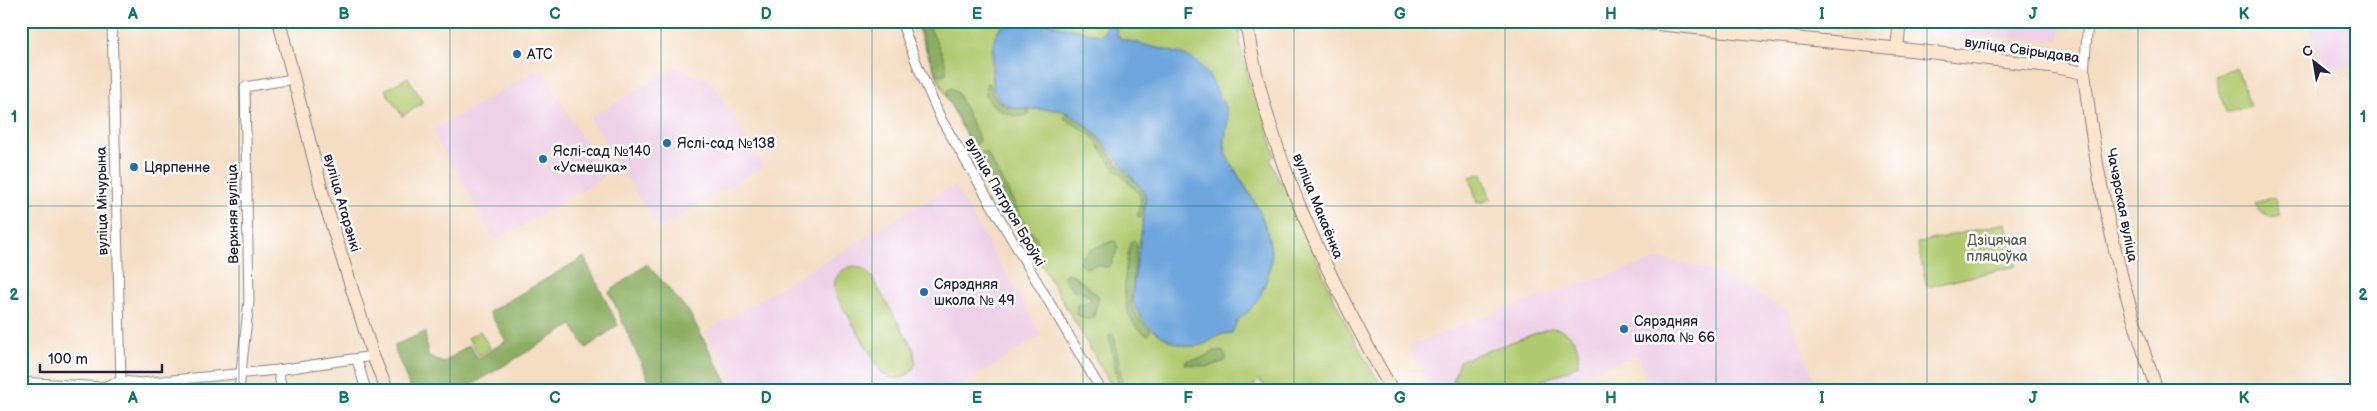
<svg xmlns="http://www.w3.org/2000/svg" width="2377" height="411" viewBox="0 0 2377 411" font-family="'Balsamiq Sans',sans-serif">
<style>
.built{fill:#eed0e7}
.green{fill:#b1ca6f;stroke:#6a7655}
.forest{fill:#8cae62;stroke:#57684e}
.water{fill:#6da5dc;stroke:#48648c}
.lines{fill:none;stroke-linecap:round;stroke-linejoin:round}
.street-casing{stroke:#8b807f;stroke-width:11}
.secondary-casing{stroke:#8b807f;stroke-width:14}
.street{stroke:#fff;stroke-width:9}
.secondary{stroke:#fde5d0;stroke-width:12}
.grid{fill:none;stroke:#0f766e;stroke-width:1;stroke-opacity:0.55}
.poi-dot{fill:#1f6fb2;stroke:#fff;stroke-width:2}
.labels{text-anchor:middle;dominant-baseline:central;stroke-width:5;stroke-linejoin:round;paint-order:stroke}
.street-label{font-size:14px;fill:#22223b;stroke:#fff}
.poi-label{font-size:14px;fill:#22223b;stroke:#fff;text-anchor:start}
.park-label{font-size:14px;fill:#545d4d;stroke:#fff}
.neatline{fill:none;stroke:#0f766e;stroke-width:2}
.grid-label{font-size:16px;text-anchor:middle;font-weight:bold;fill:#0f766e}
</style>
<rect width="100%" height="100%" fill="#fff"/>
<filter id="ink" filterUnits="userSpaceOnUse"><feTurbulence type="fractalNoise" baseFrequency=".02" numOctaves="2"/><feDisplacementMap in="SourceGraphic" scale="10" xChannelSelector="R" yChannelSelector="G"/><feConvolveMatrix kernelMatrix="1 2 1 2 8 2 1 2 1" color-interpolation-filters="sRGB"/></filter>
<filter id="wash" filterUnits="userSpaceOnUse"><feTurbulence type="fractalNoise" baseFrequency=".0096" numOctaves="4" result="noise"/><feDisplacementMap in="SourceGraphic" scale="20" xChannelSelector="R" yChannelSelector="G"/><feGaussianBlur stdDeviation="1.12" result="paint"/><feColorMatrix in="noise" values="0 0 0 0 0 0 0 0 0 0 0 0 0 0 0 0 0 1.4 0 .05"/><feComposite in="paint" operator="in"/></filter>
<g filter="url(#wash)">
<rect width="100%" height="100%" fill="#f4ddc3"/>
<g class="built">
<path d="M 1906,21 L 2061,21 L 2060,40 L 1905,33 Z"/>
<path d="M 2307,21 L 2356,21 L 2356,69 L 2324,67 Z"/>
<path d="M 675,67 L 712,82 L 763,167 L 658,228 L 590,118 Z"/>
<path d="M 541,68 L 605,177 L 496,240 L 432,131 Z"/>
<path d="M 954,185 L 1042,335 L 954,390 L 739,390 L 705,332 Z"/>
<path d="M 1659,259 L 1716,271 L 1788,311 L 1818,390 L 1651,390 L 1639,358 L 1634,356 L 1538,390 L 1433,390 L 1408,347 L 1500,310 Z"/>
</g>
<g class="green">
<path d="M 915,21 L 1010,21 C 1004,25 999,28 996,34 C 989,48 989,93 1002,103 C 1016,115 1048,105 1066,112 C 1090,121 1102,143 1117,162 C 1127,174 1145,183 1146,200 L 1132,295 C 1133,320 1172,350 1196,346 C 1206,345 1212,338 1221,335 C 1224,333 1228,333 1232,333 L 1237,321 L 1263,289 L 1270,270 L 1272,255 L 1267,232 L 1256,204 L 1226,155 L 1225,140 L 1213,82 L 1200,65 L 1185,55 L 1121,39 L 1117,34 L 1115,21 L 1239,21 L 1240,44 L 1249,82 L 1259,97 L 1275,156 L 1270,159 L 1280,182 L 1285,180 C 1313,252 1341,325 1385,390 L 1268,390 L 1259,380 L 1255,384 L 1253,390 L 1114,390 C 1088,345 1062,299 1035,255 C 989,178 945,106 915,21 Z"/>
<path d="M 1037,21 L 1107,21 L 1105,32 L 1099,35 Z"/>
<path d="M 2237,68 L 2250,106 L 2226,113 L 2215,76 Z"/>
<path d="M 408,77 L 422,100 L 421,104 L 402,116 L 385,90 Z"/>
<path d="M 1482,173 L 1491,200 L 1477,203 L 1470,177 Z"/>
<path d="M 2274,197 L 2280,215 C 2268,219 2260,215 2255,203 Z"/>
<path d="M 2006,223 L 2016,266 L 1927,287 L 1917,243 Z"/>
<path d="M 854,266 L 864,269 L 871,276 L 913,348 L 916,363 L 911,372 L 902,378 L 891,378 L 882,373 L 837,297 C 830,282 838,269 854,266 Z"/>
<path d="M 1550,328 C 1571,328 1581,345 1578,365 L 1562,373 L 1515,390 L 1457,390 L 1453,382 L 1459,361 Z"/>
<path d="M 480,331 L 490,348 L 479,355 L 468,338 Z"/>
</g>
<g class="forest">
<path d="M 917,21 L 928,21 C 932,37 949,60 946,74 L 938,75 L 934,69 Z"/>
<path d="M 987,83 L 990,84 C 995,107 1008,108 1028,110 L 1030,114 C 1014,123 977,103 987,83 Z"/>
<path d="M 951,88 L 957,92 L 977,133 L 979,142 L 975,146 L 971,143 L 947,98 L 947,91 Z"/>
<path d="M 1066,113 L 1091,130 L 1115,162 L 1142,189 L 1145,201 L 1141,218 L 1137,216 L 1141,199 L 1138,192 L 1114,168 L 1091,135 L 1064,118 Z"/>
<path d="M 983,152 L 987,153 L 1024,221 L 1036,237 L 1037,242 L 1034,245 L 1029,242 L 980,159 L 979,155 Z"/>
<path d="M 1134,240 L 1137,244 L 1131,305 L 1137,317 L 1151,330 L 1148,335 C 1116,322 1124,268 1131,242 Z"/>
<path d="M 1115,241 L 1118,248 L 1110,266 L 1105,267 L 1098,265 L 1086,268 L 1079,263 C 1081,251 1104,243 1115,241 Z"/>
<path d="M 584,257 L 618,325 L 586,348 L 572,325 L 463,390 L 411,390 L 396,353 L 395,345 L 425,332 L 428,355 L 443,363 L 469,345 L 478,358 L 506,341 L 489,312 Z"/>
<path d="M 647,264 L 689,312 L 731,390 L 653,390 L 609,292 Z"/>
<path d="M 1066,273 L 1072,274 L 1099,296 L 1093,319 L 1085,319 L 1076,314 L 1077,304 L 1081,302 L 1088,304 L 1091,300 L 1088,295 L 1073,290 L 1064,278 Z"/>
<path d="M 1111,334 L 1114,336 L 1122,381 L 1119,387 L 1109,337 Z"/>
<path d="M 1215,351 L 1223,352 L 1227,358 L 1225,361 L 1207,367 L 1185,364 L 1187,360 L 1199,359 Z"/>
</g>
<path class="water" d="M 1010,21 L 1037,21 L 1099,35 L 1105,32 L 1107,21 L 1115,21 L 1117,34 L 1121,39 L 1185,55 L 1196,61 L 1209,75 L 1226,109 L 1228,120 L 1224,146 L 1226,155 L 1260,212 L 1267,231 L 1272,255 L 1268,276 L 1260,296 L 1249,311 L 1237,321 L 1232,333 C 1228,333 1224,333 1221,335 C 1212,338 1207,346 1196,346 C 1171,349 1133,321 1132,295 L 1146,200 L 1145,193 L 1096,134 L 1073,115 L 1059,110 L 1015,108 L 1000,101 L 993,89 L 993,45 L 997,32 Z"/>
</g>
<g filter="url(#ink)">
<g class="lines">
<defs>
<g id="street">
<path d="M 112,21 L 121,381"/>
<path d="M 901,21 L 918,67 L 941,119 L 1101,390"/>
<path d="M 2084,73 L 2088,21"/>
<path d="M 357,360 L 366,390"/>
<path d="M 278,370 L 282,390"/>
<path d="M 21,382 L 102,387 L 121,381 L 141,383 L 278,370 L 373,356"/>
<path d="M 239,390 L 249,301 L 245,87 L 293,79"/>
</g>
<g id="secondary">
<path d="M 279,21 L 325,203 L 373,356 L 387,390"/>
<path d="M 1246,21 C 1266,153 1327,276 1392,390"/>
<path d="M 1627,21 L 1911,50 L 2050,66 L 2084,73 C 2096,181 2120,288 2157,390"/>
<path d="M 1897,48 L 1900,21"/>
</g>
</defs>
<use href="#street" class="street-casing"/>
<use href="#secondary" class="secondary-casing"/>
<use href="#street" class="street"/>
<use href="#secondary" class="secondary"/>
</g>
</g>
<path class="grid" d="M 239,21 L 239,390M 450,21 L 450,390M 661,21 L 661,390M 872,21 L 872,390M 1083,21 L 1083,390M 1294,21 L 1294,390M 1505,21 L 1505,390M 1716,21 L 1716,390M 1927,21 L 1927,390M 2138,21 L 2138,390M 21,206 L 2356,206"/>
<g class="poi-dot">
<circle cx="517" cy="54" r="5"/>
<circle cx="667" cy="143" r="5"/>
<circle cx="543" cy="159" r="5"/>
<circle cx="134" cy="167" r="5"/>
<circle cx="924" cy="292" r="5"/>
<circle cx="1624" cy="329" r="5"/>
</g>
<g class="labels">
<g class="street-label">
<text transform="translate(2022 50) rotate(8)">вуліца Свірыдава</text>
<text transform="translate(102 201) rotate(-91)">вуліца Мічурына</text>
<text transform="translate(1005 202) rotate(60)">вуліца Пятруся Броўкі</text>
<text transform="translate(342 203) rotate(74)">вуліца Агарэнкі</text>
<text transform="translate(2122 205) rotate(79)">Чачэрская вуліца</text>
<text transform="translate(1318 206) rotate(68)">вуліца Макаёнка</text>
<text transform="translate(233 214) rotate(-91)">Верхняя вуліца</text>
</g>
<g class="poi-label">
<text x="527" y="54">АТС</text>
<text x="677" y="143">Яслі-сад №138</text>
<text x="553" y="151">Яслі-сад №140<tspan x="553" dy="16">«Усмешка»</tspan></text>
<text x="144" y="167">Цярпенне</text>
<text x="934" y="284">Сярэдняя<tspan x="934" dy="16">школа № 49</tspan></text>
<text x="1634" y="321">Сярэдняя<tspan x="1634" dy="16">школа № 66</tspan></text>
</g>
<g class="park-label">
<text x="1997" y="240">Дзіцячая<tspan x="1997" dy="16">пляцоўка</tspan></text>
</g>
</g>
<rect width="2377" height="411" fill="none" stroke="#fff" stroke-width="55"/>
<g transform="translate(2314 62) rotate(329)" stroke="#ffffff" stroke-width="4" paint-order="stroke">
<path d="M0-4L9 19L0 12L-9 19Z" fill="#22223b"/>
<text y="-8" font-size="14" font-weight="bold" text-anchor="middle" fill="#22223b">С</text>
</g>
<path d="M40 364v8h122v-8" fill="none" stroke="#22223b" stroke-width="2.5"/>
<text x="48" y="364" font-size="15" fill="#22223b" stroke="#ffffff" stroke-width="4" paint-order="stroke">100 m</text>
<rect x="28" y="28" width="2322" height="356" class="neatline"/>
<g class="grid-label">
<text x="133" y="19">A</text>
<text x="344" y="19">B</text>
<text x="555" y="19">C</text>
<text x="766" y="19">D</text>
<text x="977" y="19">E</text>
<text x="1188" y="19">F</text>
<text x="1400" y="19">G</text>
<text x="1611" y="19">H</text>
<text x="1822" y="19">I</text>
<text x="2033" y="19">J</text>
<text x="2244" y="19">K</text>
<text x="14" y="122">1</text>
<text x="2363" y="122">1</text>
<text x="14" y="300">2</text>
<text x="2363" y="300">2</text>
<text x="133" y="403">A</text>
<text x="344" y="403">B</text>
<text x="555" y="403">C</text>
<text x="766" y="403">D</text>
<text x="977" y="403">E</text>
<text x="1188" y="403">F</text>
<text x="1400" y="403">G</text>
<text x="1611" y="403">H</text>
<text x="1822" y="403">I</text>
<text x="2033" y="403">J</text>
<text x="2244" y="403">K</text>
</g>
</svg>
